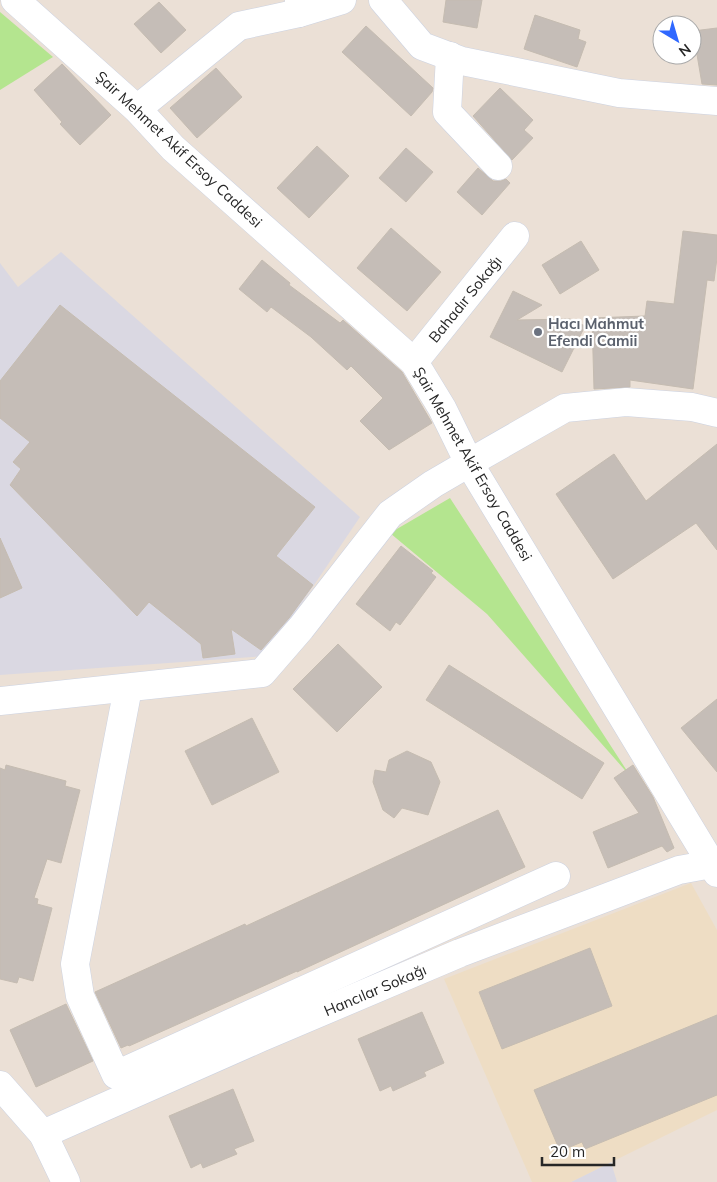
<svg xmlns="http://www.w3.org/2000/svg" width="717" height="1182" viewBox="0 0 717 1182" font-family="Mulish,sans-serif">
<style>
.industrial{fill:#dad8e2}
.education{fill:#eeddc4}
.green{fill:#b4e58f}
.building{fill:#c5bdb7;stroke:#c5bcb1}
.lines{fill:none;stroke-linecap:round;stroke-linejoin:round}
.minor-casing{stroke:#ccd2e1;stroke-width:29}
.minor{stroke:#fff;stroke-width:28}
.worship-dot{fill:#6b7280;stroke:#fff;stroke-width:2}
.labels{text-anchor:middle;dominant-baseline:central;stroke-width:4.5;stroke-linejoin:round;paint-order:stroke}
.street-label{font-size:15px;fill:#262626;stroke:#fff}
.worship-label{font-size:15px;font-weight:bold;fill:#5b616d;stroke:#fff;text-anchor:start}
</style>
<rect width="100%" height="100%" fill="#ebe0d6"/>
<g class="industrial">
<path d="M 61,252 L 360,517 L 266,656 L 0,675 L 0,263 L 18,287 Z"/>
<path d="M 611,1162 L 617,1182 L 571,1182 Z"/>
</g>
<path class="education" d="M 691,883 L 717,930 L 717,1110 L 571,1182 L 532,1182 L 444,979 Z"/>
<g class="green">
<path d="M 0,12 L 53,57 L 0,90 Z"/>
<path d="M 450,498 L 631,777 L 487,614 L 390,533 Z"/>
</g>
<g class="building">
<path d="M 446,0 L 482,0 L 477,28 L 443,22 Z"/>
<path d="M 159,2 L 186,30 L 161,53 L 134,24 Z"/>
<path d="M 535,15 L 580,30 L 578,39 L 586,42 L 577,67 L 524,49 Z"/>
<path d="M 366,26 L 433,88 L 432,92 L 411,116 L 342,52 Z"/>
<path d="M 717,28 L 717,85 L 702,84 L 693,31 Z"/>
<path d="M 62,64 L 111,115 L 80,145 L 60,124 L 62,122 L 34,90 Z"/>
<path d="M 216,68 L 242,97 L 197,138 L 170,108 Z"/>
<path d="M 500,88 L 533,120 L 524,130 L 533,138 L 512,160 L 473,116 Z"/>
<path d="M 317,146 L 349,176 L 309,218 L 277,188 Z"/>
<path d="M 406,148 L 433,172 L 406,202 L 379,178 Z"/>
<path d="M 478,168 L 493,181 L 501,181 L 506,179 L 510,183 L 482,215 L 457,192 Z"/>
<path d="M 391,228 L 441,272 L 407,311 L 357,268 Z"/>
<path d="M 683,231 L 717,235 L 717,258 L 714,281 L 707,280 L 693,389 L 630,380 L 630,387 L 594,389 L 592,318 L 645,316 L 647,301 L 674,304 Z"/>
<path d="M 581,241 L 599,270 L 560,294 L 542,265 Z"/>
<path d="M 262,260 L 290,283 L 289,285 L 340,323 L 343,320 L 402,372 L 432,423 L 389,450 L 360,421 L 383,398 L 351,366 L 347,370 L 311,337 L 271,307 L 267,312 L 239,289 Z"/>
<path d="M 513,291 L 542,305 L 517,320 L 570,319 L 585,326 L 562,372 L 490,337 Z"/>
<path d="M 60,305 L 315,507 L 276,556 L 313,585 L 289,618 L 261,650 L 231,629 L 235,654 L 203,658 L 201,644 L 149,602 L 137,616 L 10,485 L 21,469 L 13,462 L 30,442 L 0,418 L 0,381 Z"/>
<path d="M 717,444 L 717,550 L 696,523 L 613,579 L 556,494 L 614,454 L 646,501 Z"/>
<path d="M 0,538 L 22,588 L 0,598 Z"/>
<path d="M 401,546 L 433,571 L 431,573 L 436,577 L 400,625 L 396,622 L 390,631 L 356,604 Z"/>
<path d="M 338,644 L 382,687 L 337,732 L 293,689 Z"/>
<path d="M 449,665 L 604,763 L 582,799 L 426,700 Z"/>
<path d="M 717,699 L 717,772 L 681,728 Z"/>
<path d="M 252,718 L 279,772 L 212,805 L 185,751 Z"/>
<path d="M 407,751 L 431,762 L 440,782 L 428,815 L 402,808 L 394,818 L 383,810 L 373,782 L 375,770 L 386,772 L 389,760 Z"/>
<path d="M 6,765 L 66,781 L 65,786 L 80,790 L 61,863 L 47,859 L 34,898 L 38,899 L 37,904 L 52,908 L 33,981 L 19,977 L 17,983 L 0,979 L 0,768 L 5,770 Z"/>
<path d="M 633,765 L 653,797 L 674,848 L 667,852 L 662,846 L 608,868 L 593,832 L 639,813 L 614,778 Z"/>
<path d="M 498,810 L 525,867 L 297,972 L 297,971 L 129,1046 L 128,1045 L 121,1048 L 95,992 L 245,924 L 246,926 Z"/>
<path d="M 590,948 L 612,1006 L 502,1049 L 479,992 Z"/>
<path d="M 66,1004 L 93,1061 L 36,1087 L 10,1030 Z"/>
<path d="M 422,1012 L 444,1063 L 424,1072 L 426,1076 L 393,1091 L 391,1086 L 380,1091 L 358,1039 Z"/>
<path d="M 717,1015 L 717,1095 L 585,1149 L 582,1142 L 560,1151 L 534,1090 Z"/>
<path d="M 233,1089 L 254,1141 L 234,1149 L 237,1154 L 203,1168 L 201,1163 L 191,1168 L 169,1116 Z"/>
</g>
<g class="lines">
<defs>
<g id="minor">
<path d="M 15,0 L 137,109 L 173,148 L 414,362 L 442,408 L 469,463 L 717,873"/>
<path d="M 383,0 L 422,46 L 462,61 L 619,93 L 717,101"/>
<path d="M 299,13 L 342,0"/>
<path d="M 450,56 L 447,112 L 498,166"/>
<path d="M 137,109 L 239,26 L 299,13 L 299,0"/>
<path d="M 414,362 L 515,236"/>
<path d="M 128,688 L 75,964 L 80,996 L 116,1075 L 556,876"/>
<path d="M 0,701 L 262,673 L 301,628 L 390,514 L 433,484 L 469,463 L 565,408 L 626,402 L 692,407 L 717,413"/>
<path d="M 0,1085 L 43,1134 L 66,1182"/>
<path d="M 43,1134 L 260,1038 L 460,953 L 679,870 L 717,863"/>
</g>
</defs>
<use href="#minor" class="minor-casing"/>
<use href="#minor" class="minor"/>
</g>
<circle class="worship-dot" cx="538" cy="332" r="5"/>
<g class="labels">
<g class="street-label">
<text transform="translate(179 149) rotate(43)">Şair Mehmet Akif Ersoy Caddesi</text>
<text transform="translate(465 299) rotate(-51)">Bahadır Sokağı</text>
<text transform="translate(473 464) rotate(60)">Şair Mehmet Akif Ersoy Caddesi</text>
<text transform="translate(375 990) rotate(-23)">Hancılar Sokağı</text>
</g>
<g class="worship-label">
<text x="548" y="323">Hacı Mahmut<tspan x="548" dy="17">Efendi Camii</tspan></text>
</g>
</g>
<g transform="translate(677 40) rotate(142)"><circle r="24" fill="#ffffff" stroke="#a8a8a8"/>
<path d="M0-4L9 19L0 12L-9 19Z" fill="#2f68ff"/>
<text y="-8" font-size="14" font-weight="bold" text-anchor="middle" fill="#262626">N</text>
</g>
<path d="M542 1157v8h72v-8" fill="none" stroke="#262626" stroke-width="2.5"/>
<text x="550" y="1157" font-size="15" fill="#262626" stroke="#ffffff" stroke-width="4" paint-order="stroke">20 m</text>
</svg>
